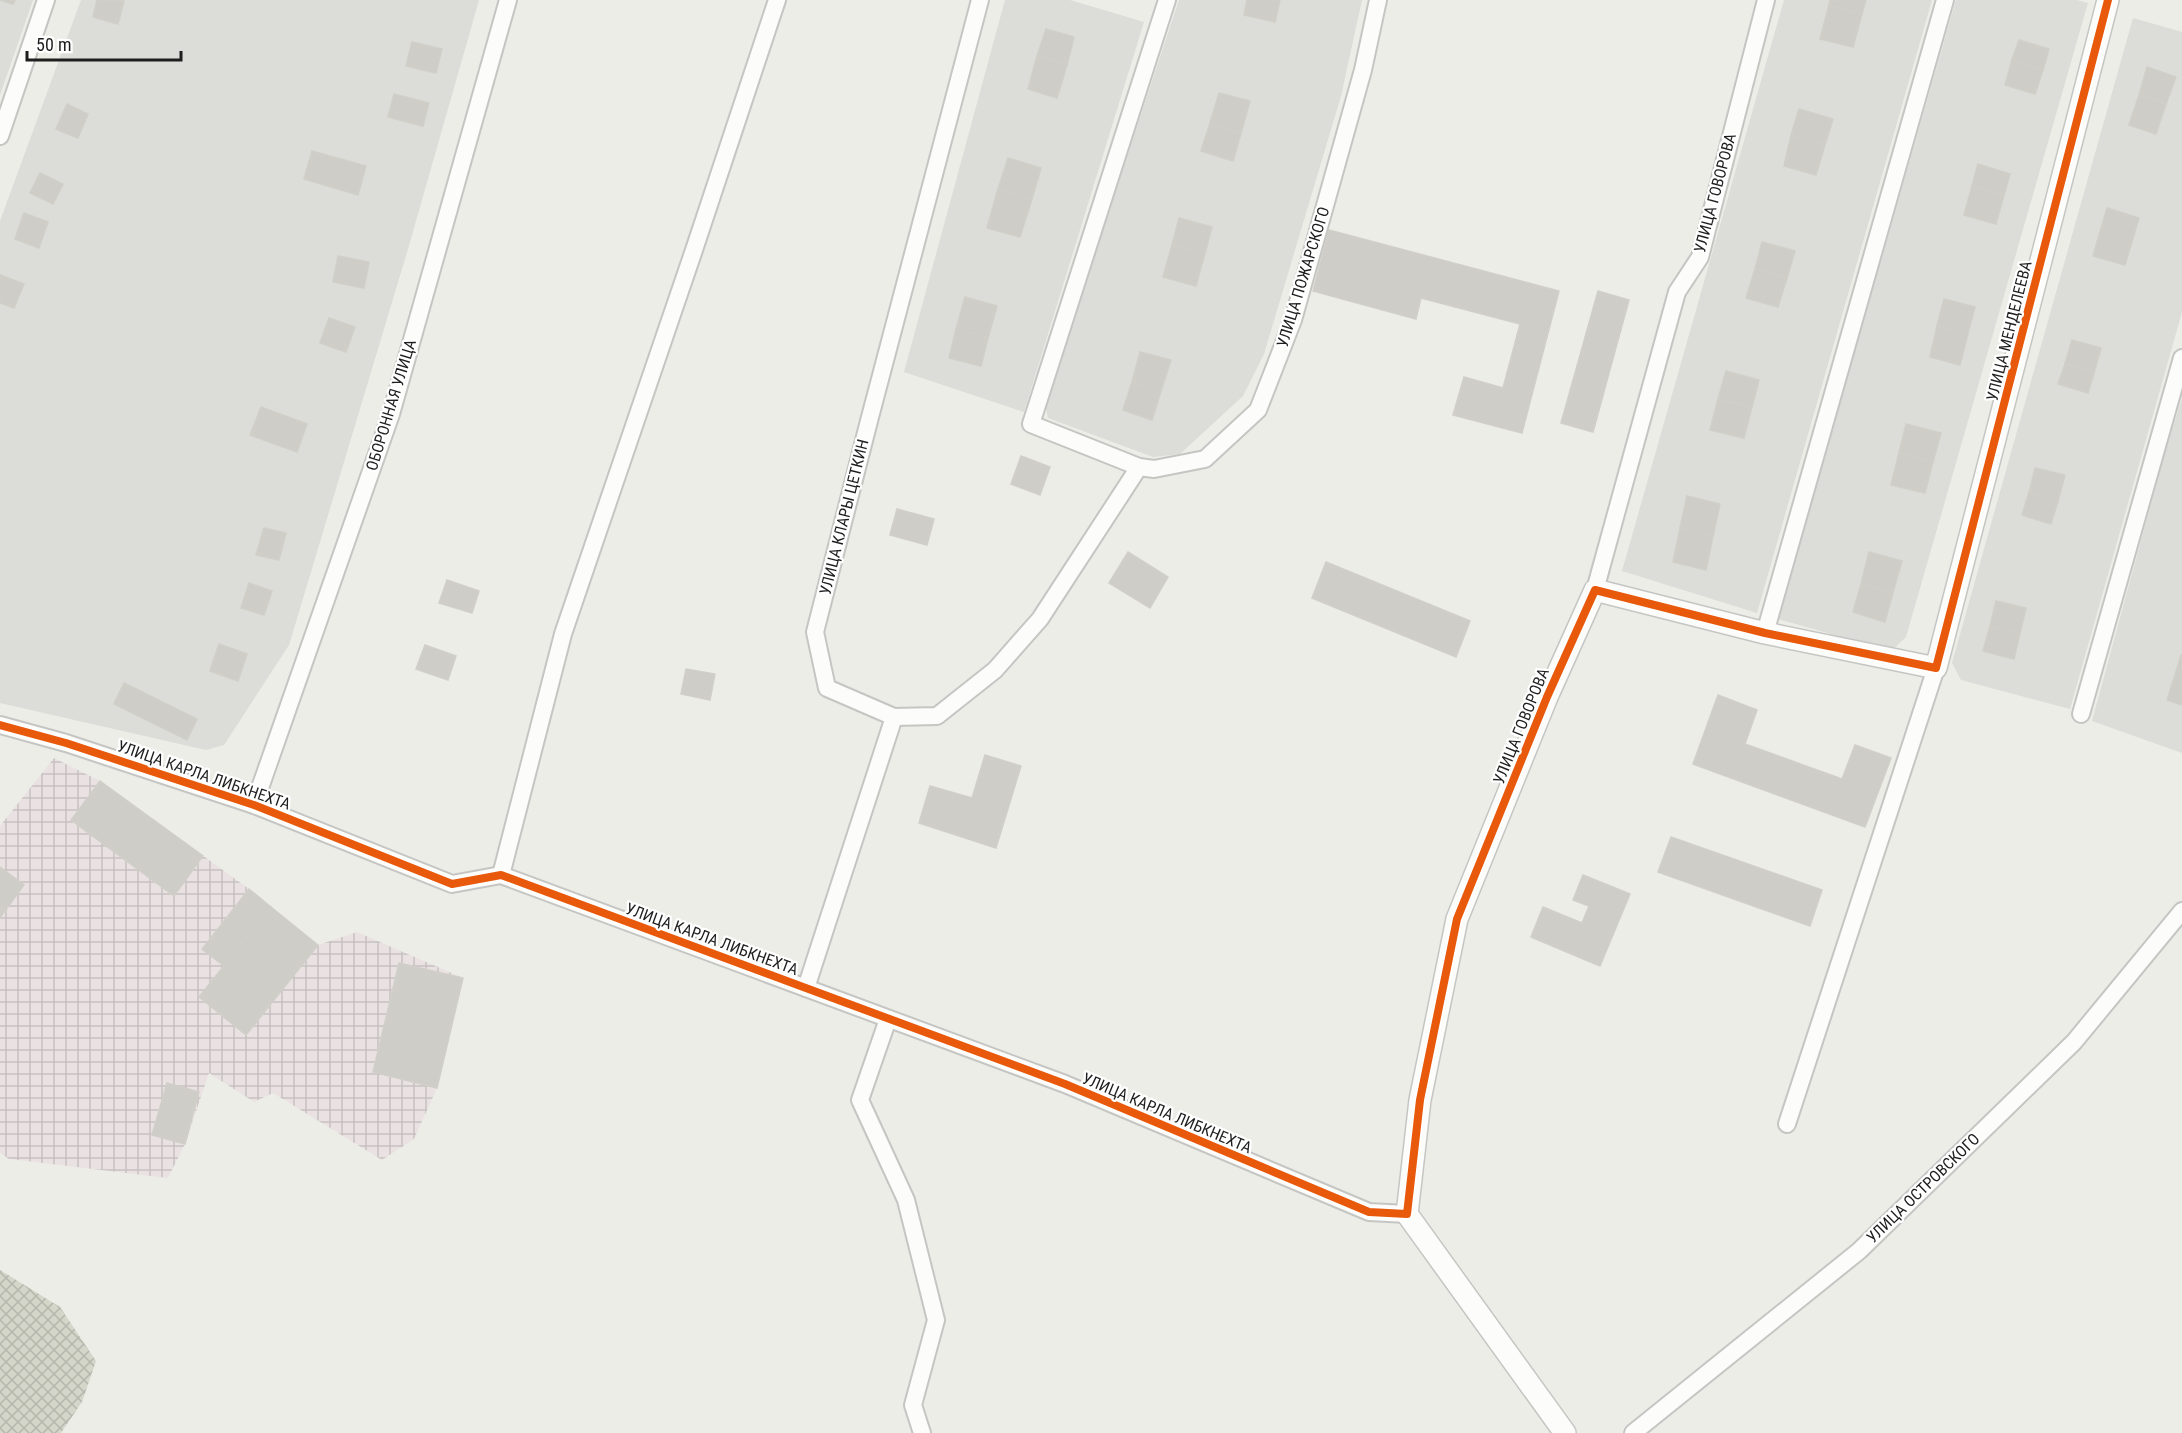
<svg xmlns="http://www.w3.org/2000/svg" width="2182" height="1433" viewBox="0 0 2182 1433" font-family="'Roboto Condensed',sans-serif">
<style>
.residential{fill:#dcdcd8}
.industrial{fill:url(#industrial-grid)}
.construction{fill:url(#construction-cross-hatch)}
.building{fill:#cecdc8;stroke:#d0cfc8;stroke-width:1.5}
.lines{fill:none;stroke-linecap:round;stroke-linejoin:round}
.minor-casing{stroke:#c5c5c3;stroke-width:20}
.tertiary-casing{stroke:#c5c5c3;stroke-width:24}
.minor{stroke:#fcfcfb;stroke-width:16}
.tertiary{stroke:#fcfcfb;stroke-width:21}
.cycleway-casing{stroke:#fff;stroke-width:11}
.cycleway{stroke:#e8590c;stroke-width:8}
.labels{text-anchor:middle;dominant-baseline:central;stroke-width:4.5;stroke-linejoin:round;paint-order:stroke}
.street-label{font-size:16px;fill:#1e1e1e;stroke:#fff}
</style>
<defs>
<pattern id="industrial-grid" width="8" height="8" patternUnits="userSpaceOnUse" patternTransform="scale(1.5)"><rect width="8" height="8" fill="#eae1e3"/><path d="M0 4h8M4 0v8" fill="none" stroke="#c8c1c2"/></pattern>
<pattern id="construction-cross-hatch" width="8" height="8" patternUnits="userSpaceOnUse" patternTransform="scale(1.5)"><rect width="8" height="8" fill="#d3d6c9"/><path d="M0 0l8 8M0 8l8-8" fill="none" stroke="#b5b7ac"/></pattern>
</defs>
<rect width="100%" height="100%" fill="#edede7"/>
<g class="residential">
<path d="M 0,0 L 33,0 L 0,95 Z"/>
<path d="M 81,0 L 479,0 L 408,249 L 289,645 L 224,745 L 206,750 L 0,703 L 0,221 Z"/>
<path d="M 1005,0 L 1070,0 L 1144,22 L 1024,412 L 904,372 Z"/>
<path d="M 1179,0 L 1362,0 L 1341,96 L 1264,354 L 1243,396 L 1180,454 L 1153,457 L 1048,418 L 1045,404 Z"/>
<path d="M 1784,0 L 1932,0 L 1757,613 L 1622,571 Z"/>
<path d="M 1956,0 L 2077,0 L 2088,3 L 1906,637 L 1891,651 L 1778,619 Z"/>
<path d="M 2133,18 L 2182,32 L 2182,312 L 2070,709 L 1961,680 L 1952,663 Z"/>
<path d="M 2182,398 L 2182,753 L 2092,721 L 2164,456 Z"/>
</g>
<path class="industrial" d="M 54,758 L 100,781 L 249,889 L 318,945 L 357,932 L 463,978 L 437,1088 L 414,1139 L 382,1160 L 273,1093 L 254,1102 L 209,1073 L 185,1144 L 168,1178 L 9,1159 L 0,1153 L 0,826 Z"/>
<path class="construction" d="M 0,1270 L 60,1307 L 96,1361 L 82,1402 L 61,1433 L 0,1433 Z"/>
<g class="building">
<path d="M 0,0 L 15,0 L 13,4 Z"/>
<path d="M 97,0 L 124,1 L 118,24 L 93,17 Z"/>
<path d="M 1247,0 L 1280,0 L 1275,22 L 1244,15 Z"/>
<path d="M 1830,0 L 1866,0 L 1862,14 L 1829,5 Z"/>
<path d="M 1829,5 L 1862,14 L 1853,47 L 1820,39 Z"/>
<path d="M 1046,29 L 1074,37 L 1067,65 L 1037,56 Z"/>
<path d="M 2019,40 L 2049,49 L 2043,70 L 2012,60 Z"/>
<path d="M 412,42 L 442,49 L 436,73 L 406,66 Z"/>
<path d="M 1037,56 L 1067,65 L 1057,98 L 1028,89 Z"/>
<path d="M 2012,60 L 2043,70 L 2035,94 L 2005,85 Z"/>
<path d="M 2147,67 L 2176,77 L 2166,104 L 2139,95 Z"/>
<path d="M 1219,93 L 1250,101 L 1241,133 L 1210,123 Z"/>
<path d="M 394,94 L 429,103 L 423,126 L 388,117 Z"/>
<path d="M 2139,95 L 2166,104 L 2156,134 L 2129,125 Z"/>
<path d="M 67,104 L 88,114 L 78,138 L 56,129 Z"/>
<path d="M 1799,109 L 1833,119 L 1825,145 L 1791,135 Z"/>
<path d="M 1210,123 L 1241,133 L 1233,161 L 1201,151 Z"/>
<path d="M 1791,135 L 1825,145 L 1816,175 L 1784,166 Z"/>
<path d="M 312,151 L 366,166 L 358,195 L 304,179 Z"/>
<path d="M 1008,158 L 1041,168 L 1032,199 L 998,189 Z"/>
<path d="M 1978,164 L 2010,174 L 2004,195 L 1972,186 Z"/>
<path d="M 40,173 L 63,184 L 53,204 L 30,193 Z"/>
<path d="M 1972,186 L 2004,195 L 1996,224 L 1964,215 Z"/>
<path d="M 998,189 L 1032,199 L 1020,237 L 987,228 Z"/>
<path d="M 2107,208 L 2139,218 L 2125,265 L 2093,256 Z"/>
<path d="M 24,213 L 48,222 L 39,248 L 15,239 Z"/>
<path d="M 1179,218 L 1212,227 L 1205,253 L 1172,245 Z"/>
<path d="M 1329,230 L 1559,291 L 1522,433 L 1453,415 L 1464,377 L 1503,388 L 1520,324 L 1421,298 L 1416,319 L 1313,291 Z"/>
<path d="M 1762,242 L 1795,251 L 1787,278 L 1755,269 Z"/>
<path d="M 1172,245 L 1205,253 L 1196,286 L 1163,277 Z"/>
<path d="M 338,256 L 369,262 L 364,288 L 333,282 Z"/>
<path d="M 1755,269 L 1787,278 L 1778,307 L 1746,298 Z"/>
<path d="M 0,275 L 24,284 L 14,308 L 0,303 Z"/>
<path d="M 1598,291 L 1629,300 L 1593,432 L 1561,423 Z"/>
<path d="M 965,297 L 997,306 L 988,338 L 956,329 Z"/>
<path d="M 1944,299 L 1975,307 L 1968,333 L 1937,326 Z"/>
<path d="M 329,318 L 355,327 L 346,352 L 320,343 Z"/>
<path d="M 1937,326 L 1968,333 L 1960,365 L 1930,357 Z"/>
<path d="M 956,329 L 988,338 L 981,366 L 949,358 Z"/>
<path d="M 2072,340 L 2101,348 L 2094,373 L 2065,364 Z"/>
<path d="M 1140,352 L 1171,360 L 1161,391 L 1132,382 Z"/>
<path d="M 2065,364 L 2094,373 L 2088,393 L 2058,384 Z"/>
<path d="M 1726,371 L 1759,380 L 1752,407 L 1718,399 Z"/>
<path d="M 1132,382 L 1161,391 L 1152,420 L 1123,410 Z"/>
<path d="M 1718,399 L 1752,407 L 1744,438 L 1710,430 Z"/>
<path d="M 261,407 L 307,424 L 297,452 L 250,435 Z"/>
<path d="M 1906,424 L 1941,433 L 1933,462 L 1899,453 Z"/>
<path d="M 1899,453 L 1933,462 L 1925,493 L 1891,485 Z"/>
<path d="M 1021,456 L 1050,467 L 1040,495 L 1011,484 Z"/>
<path d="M 2035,468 L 2065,475 L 2058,501 L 2029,493 Z"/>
<path d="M 2029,492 L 2058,501 L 2051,524 L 2022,515 Z"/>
<path d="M 1687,496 L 1720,504 L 1713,536 L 1680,528 Z"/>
<path d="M 897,509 L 934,519 L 927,545 L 890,535 Z"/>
<path d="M 264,528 L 286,533 L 279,560 L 256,555 Z"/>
<path d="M 1680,528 L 1713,536 L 1706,570 L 1673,562 Z"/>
<path d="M 1128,552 L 1168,577 L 1150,608 L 1109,583 Z"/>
<path d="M 1869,552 L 1902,561 L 1893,592 L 1861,584 Z"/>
<path d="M 1326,562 L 1470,621 L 1456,657 L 1312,598 Z"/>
<path d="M 447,580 L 479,591 L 472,613 L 439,603 Z"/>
<path d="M 249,583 L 272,591 L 264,615 L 241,608 Z"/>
<path d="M 1861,584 L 1893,592 L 1885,622 L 1853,612 Z"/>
<path d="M 1996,601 L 2026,608 L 2020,633 L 1990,626 Z"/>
<path d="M 1990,626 L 2020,633 L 2014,659 L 1983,651 Z"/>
<path d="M 219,644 L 247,654 L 238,681 L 210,671 Z"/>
<path d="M 425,645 L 456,656 L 448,680 L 416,669 Z"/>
<path d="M 2181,655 L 2182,655 L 2182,677 L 2175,675 Z"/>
<path d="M 686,669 L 715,674 L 710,700 L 681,694 Z"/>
<path d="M 2175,675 L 2182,677 L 2182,705 L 2167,700 Z"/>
<path d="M 124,683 L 197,719 L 187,740 L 114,704 Z"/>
<path d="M 1718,695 L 1757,710 L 1745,744 L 1842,779 L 1855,745 L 1891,758 L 1865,827 L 1693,764 Z"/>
<path d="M 985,755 L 1021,766 L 996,848 L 919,823 L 930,786 L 972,798 Z"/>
<path d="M 100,781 L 203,856 L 174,896 L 71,820 Z"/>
<path d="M 1671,837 L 1822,890 L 1810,926 L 1658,872 Z"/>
<path d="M 0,867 L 24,885 L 0,918 Z"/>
<path d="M 1583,875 L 1630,894 L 1600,966 L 1531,937 L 1543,907 L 1582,923 L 1589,906 L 1573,900 Z"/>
<path d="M 249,889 L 271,907 L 224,966 L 202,949 Z"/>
<path d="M 271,907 L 318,945 L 246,1035 L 199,997 Z"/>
<path d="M 399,963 L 463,978 L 437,1088 L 373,1072 Z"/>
<path d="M 167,1083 L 199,1092 L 185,1144 L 152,1135 Z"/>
</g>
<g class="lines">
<defs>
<g id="minor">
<path d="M 0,136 L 46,0"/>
<path d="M 1139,467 L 1031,424 L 1167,0"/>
<path d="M 1595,590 L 1677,292 L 1700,257 L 1766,0"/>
<path d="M 1765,633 L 1945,0"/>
<path d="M 2081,714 L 2182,358"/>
<path d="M 894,717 L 937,716 L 995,670 L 1040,619 L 1139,467 L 1154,469 L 1205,459 L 1258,410 L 1293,320 L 1363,70 L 1378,0"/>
<path d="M 0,725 L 66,743 L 254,805 L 452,884 L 501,875 L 1065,1084 L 1369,1212 L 1407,1214"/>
<path d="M 254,805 L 391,414 L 508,0"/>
<path d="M 501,875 L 563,634 L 694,250 L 777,0"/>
<path d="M 806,988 L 894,717 L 827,688 L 815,632 L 869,421 L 980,0"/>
<path d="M 888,1019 L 860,1100 L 906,1200 L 936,1320 L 913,1405 L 922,1433"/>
<path d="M 1787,1124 L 1936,668"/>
<path d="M 1633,1433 L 1859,1251 L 2074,1042 L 2182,911"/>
</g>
<path id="tertiary" d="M 1565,1433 L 1407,1214 L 1420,1100 L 1457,919 L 1547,697 L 1595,590 L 1765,633 L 1936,668 L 2108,0"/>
</defs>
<use href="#minor" class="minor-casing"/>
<use href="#tertiary" class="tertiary-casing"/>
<use href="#minor" class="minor"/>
<use href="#tertiary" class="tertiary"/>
<defs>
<path id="cycleway" d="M 0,725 L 66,743 L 254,805 L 452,884 L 501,875 L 1065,1084 L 1369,1212 L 1407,1214 L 1420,1100 L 1457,919 L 1547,697 L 1595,590 L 1765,633 L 1936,668 L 2108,0"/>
</defs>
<use href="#cycleway" class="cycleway-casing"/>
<use href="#cycleway" class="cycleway"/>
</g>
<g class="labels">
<g class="street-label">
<text transform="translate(1715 193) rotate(-75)">УЛИЦА ГОВОРОВА</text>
<text transform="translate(1303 277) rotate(-73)">УЛИЦА ПОЖАРСКОГО</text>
<text transform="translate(2009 331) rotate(-76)">УЛИЦА МЕНДЕЛЕЕВА</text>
<text transform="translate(391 405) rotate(-73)">ОБОРОННАЯ УЛИЦА</text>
<text transform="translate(844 517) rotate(-76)">УЛИЦА КЛАРЫ ЦЕТКИН</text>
<text transform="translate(1521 726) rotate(-68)">УЛИЦА ГОВОРОВА</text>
<text transform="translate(204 775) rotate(19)">УЛИЦА КАРЛА ЛИБКНЕХТА</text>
<text transform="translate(712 939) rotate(20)">УЛИЦА КАРЛА ЛИБКНЕХТА</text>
<text transform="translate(1167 1113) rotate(23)">УЛИЦА КАРЛА ЛИБКНЕХТА</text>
<text transform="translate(1923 1188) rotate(-44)">УЛИЦА ОСТРОВСКОГО</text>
</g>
</g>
<path d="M27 51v9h154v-9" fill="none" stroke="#1e1e1e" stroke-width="3"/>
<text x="36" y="51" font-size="18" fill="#1e1e1e" stroke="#ffffff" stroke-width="4.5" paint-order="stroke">50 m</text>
</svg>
